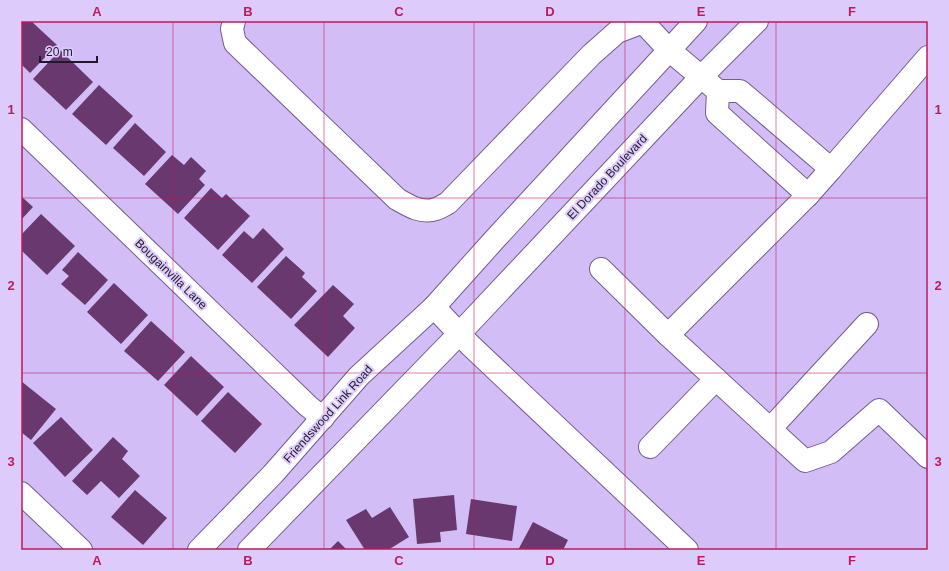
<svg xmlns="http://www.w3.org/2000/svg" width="949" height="571" viewBox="0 0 949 571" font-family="Helvetica,sans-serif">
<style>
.building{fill:#68386f}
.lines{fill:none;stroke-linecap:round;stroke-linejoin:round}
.minor-casing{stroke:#725d91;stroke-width:24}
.major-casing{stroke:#725d91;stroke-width:24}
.minor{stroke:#fff;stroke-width:22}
.major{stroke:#fff;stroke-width:22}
.grid{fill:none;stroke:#c2185b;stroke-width:1;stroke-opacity:0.55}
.labels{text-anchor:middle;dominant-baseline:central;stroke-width:4;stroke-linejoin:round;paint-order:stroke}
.street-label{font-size:12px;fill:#20182d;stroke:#ddccfb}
.neatline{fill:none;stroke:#c2185b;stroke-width:1.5}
.grid-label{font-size:13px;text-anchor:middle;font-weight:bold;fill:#c2185b}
</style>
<rect width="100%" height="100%" fill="#d2bdf6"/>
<g class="building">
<path d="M 21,21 L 31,21 L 57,45 L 30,73 L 21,64 Z"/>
<path d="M 60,50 L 93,82 L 66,110 L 33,79 Z"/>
<path d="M 99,85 L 133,116 L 106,145 L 72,114 Z"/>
<path d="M 135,123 L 166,152 L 144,176 L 113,148 Z"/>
<path d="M 172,155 L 184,165 L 191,157 L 206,171 L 199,179 L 205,185 L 178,214 L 145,184 Z"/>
<path d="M 211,188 L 222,198 L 226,194 L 250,216 L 218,250 L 184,218 Z"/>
<path d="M 21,196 L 33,207 L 21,220 Z"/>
<path d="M 41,214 L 75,246 L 47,275 L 21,250 L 21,235 Z"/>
<path d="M 263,228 L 284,249 L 252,283 L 222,255 L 244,231 L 253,239 Z"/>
<path d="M 78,252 L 108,280 L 85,305 L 61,284 L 69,276 L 62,270 Z"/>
<path d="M 286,256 L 305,273 L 302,277 L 317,291 L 291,319 L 257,287 Z"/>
<path d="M 114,283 L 148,315 L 121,344 L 87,312 Z"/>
<path d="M 333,285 L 354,304 L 343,316 L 355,328 L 328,357 L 294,325 Z"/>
<path d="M 151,321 L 185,352 L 158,381 L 124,351 Z"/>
<path d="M 191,356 L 224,387 L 197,416 L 164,385 Z"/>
<path d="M 21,381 L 56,409 L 31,440 L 21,432 Z"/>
<path d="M 228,392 L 262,424 L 235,453 L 201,421 Z"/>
<path d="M 61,417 L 93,450 L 65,477 L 33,443 Z"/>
<path d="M 113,437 L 128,451 L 122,459 L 140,476 L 119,498 L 101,481 L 87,495 L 72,481 Z"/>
<path d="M 135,490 L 167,518 L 143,545 L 111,517 Z"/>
<path d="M 454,495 L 457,530 L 440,532 L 441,542 L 417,544 L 413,499 Z"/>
<path d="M 471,499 L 517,506 L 512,541 L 466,534 Z"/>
<path d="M 390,507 L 409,537 L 388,550 L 365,550 L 346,520 L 366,509 L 372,518 Z"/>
<path d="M 533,522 L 568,540 L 563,550 L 518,550 Z"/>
<path d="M 338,541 L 347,550 L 329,550 Z"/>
</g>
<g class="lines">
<defs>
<g id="minor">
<path d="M 234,21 L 232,29 L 235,43 L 397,199 C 409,206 422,214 436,209 C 440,208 444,205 448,203 L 591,55 L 617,32 L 643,22 L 669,50 L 718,91 L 740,91 L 831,169 L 808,195 L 717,113 L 718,91"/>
<path d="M 21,129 L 308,406 L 323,418"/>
<path d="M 831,169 L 928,57"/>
<path d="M 601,269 L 668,335 L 808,195"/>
<path d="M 434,307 L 470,345 L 687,550"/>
<path d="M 668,335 L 805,461 L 831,452 L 879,410 L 928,457"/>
<path d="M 770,429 L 867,324"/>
<path d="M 650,447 L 716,379"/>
</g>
<g id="major">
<path d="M 21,493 L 81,550"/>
<path d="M 199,550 L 273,474 L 359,376 L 434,307 L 495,239 L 696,21"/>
<path d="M 249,550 L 459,334 L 701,77 L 757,21"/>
</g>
</defs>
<use href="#minor" class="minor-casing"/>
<use href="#major" class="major-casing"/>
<use href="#minor" class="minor"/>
<use href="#major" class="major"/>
</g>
<path class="grid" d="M 173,21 L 173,550M 324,21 L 324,550M 474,21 L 474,550M 625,21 L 625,550M 776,21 L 776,550M 21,198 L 928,198M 21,373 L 928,373"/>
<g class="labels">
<g class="street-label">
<text transform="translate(607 177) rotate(-47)">El Dorado Boulevard</text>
<text transform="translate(171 274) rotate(44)">Bougainvilla Lane</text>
<text transform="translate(328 414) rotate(-48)">Friendswood Link Road</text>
</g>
</g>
<rect width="949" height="571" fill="none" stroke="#ddccfb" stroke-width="44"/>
<path d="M40 56v6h57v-6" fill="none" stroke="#20182d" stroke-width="2"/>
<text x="46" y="56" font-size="12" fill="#20182d" stroke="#ddccfb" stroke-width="3" paint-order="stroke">20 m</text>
<rect x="22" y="22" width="905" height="527" class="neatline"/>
<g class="grid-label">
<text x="97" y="16">A</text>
<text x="248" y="16">B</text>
<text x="399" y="16">C</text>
<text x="550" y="16">D</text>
<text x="701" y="16">E</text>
<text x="852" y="16">F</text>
<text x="11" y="114">1</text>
<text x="938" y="114">1</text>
<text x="11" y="290">2</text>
<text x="938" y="290">2</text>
<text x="11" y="466">3</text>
<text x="938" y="466">3</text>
<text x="97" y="565">A</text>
<text x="248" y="565">B</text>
<text x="399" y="565">C</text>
<text x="550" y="565">D</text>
<text x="701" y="565">E</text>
<text x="852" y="565">F</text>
</g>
</svg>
